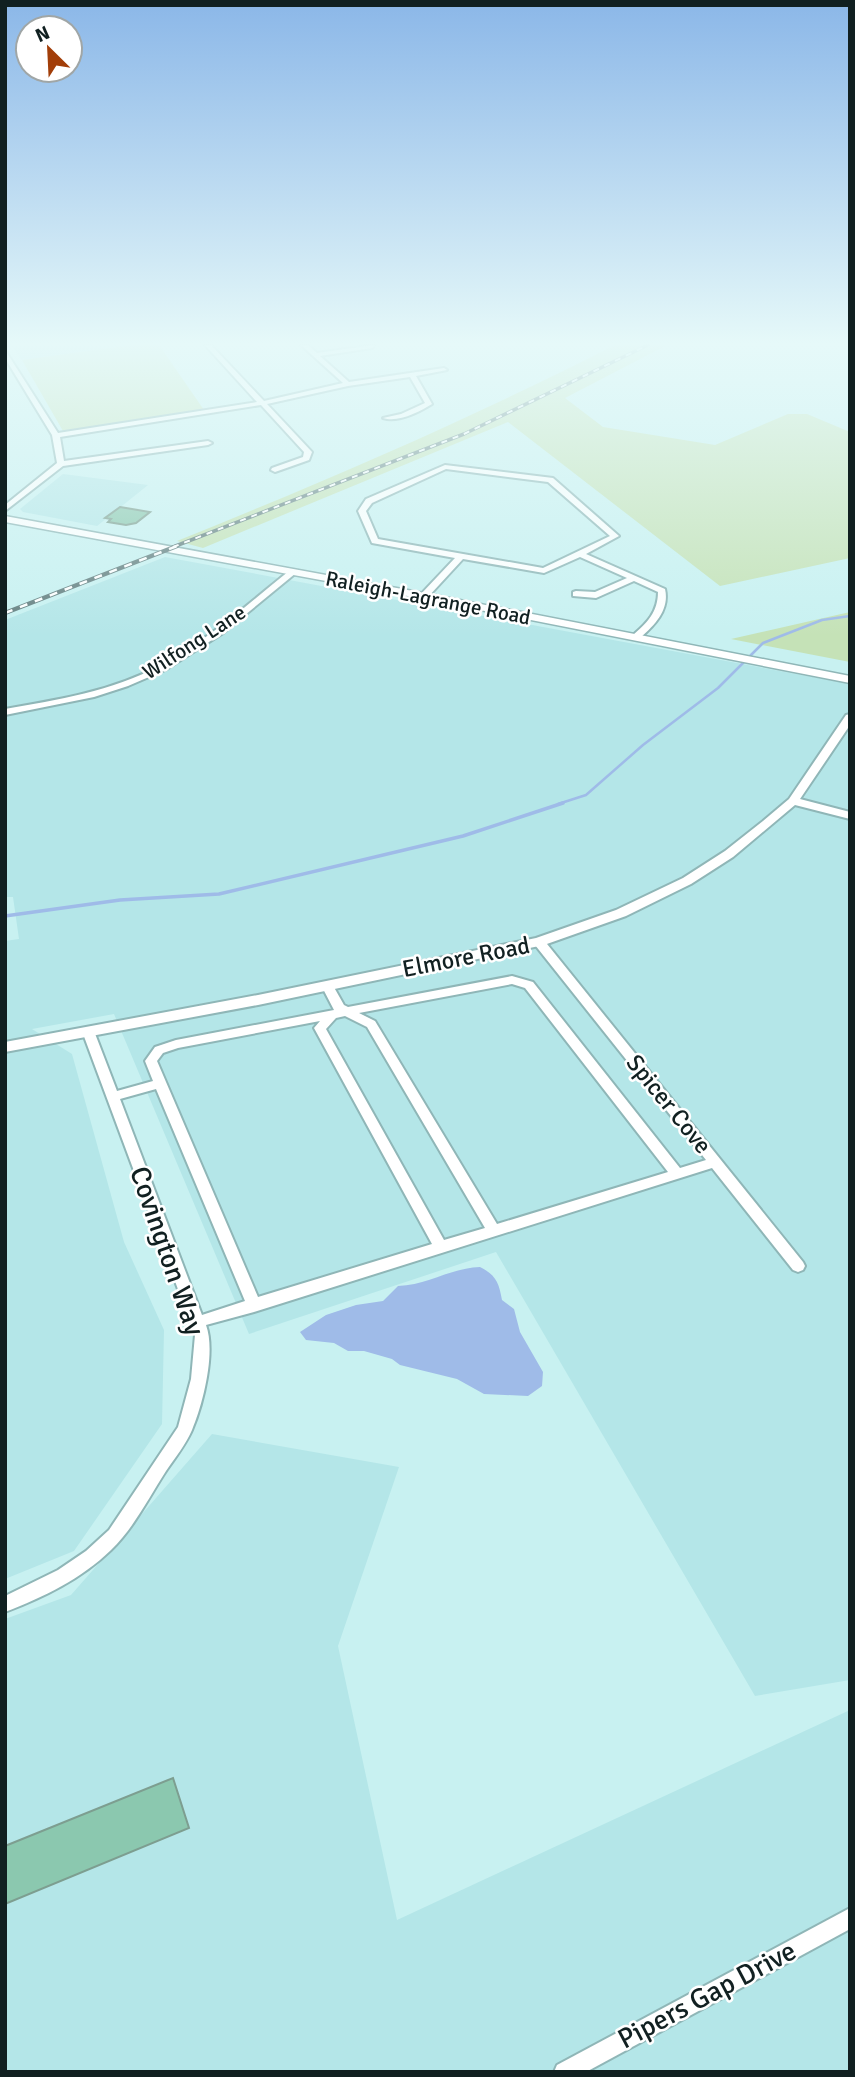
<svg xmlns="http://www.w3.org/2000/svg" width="855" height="2077" viewBox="0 0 855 2077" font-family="Signika,sans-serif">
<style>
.built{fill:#b4e6e8}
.green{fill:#c5e2b7}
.water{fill:#9fbbe8}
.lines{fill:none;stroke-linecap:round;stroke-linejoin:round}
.stream-far1{stroke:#9fbbe8;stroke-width:2.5}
.stream{stroke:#9fbbe8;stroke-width:3.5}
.building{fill:#8bc8af;stroke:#7d9e90;stroke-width:2}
.minor-casing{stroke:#8fb6b7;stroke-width:4}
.tertiary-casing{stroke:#8fb6b7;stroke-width:4}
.secondary-casing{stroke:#8fb6b7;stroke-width:3}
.minor{fill:#fff;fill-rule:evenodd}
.tertiary{fill:#fff;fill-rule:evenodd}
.secondary{fill:#fff;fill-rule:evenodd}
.rail-far1-casing{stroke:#668182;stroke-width:3.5}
.rail-casing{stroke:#668182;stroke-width:4.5}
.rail-far1{stroke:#fff;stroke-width:2;stroke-dasharray:6;stroke-linecap:butt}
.rail{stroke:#fff;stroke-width:2.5;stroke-dasharray:8;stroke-linecap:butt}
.labels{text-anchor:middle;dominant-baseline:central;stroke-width:5;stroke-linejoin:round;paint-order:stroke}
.far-street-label{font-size:21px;fill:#112021;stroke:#fff}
.street-label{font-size:24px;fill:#112021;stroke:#fff}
.near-street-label{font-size:28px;fill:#112021;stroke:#fff}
</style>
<rect width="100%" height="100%" fill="#c8f1f1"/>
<g class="built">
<path d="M 11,345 L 131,345 L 22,360 Z"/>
<path d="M 63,474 L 148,485 L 97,526 L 23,512 L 20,509 Z"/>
<path d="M 165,557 L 850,684 L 850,1680 L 755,1696 L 496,1252 L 249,1334 L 114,1014 L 32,1029 L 72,1054 L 124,1242 L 164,1330 L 162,1424 L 74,1551 L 5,1579 L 5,941 L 19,939 L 13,897 L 5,897 L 5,620 Z"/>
<path d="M 212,1434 L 399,1467 L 338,1646 L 397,1920 L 850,1710 L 850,2072 L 5,2072 L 5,1619 L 71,1595 Z"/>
</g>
<g class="green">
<path d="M 131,345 L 159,345 L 204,410 L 63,431 L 22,360 Z"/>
<path d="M 615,345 L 667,345 L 565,398 L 603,427 L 715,445 L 788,414 L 807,414 L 850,432 L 850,558 L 720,586 L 508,422 L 203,548 L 177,541 C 326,481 472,418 615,345 Z"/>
<path d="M 850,612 L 850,662 L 731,639 Z"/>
</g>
<path class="water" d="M 480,1267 C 496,1275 499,1283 502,1300 L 514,1309 L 520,1332 L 543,1372 L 542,1386 L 528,1396 L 484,1394 L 457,1379 L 400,1365 L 392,1359 L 364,1351 L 348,1351 L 334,1343 L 306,1340 L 300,1332 L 326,1315 L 356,1305 L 383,1301 L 398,1286 C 428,1285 450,1268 480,1267 Z"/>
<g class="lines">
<path class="stream-far1" d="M 558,804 L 586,795 L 643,745 L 718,688 L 763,643 L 822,620 L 850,616"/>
<path class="stream" d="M 5,916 L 120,900 L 219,894 L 463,836 L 563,803"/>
</g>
<g class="building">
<path d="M 120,507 L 150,512 L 136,523 L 126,525 L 108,522 L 111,519 L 105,518 Z"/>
<path d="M 173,1778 L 189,1828 L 5,1904 L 5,1846 Z"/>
</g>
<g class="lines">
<defs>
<g id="minor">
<path d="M 205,345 L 211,345 L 264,401 L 343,383 L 301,345 L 308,345 L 317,353 L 374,345 L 372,348 L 320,356 L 349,382 L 444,368 L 447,370 L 416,376 L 432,404 C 419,412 398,423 383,418 L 401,414 L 425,403 L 410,377 L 348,386 L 267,404 L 312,452 L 309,460 L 275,472 L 271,470 L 272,468 L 303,457 L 304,452 L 261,405 L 60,437 L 64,461 L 208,441 L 212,443 L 208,445 L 63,466 L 5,511 L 5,505 L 57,463 L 52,435 L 5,358 L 5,350 L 58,433 L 257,402 Z"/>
<path d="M 445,465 L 553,478 L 619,536 L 586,554 L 665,589 C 670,610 654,626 639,639 L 633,639 L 633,635 C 647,623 658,612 658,592 L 634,581 L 596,598 L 573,596 L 573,592 L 576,591 L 595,592 L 627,578 L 580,557 L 544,573 L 463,559 L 427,598 L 421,598 L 421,594 L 455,558 L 372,543 L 358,511 L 366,499 ZM 446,469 L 548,482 L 610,536 L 543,568 L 378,539 L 366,511 L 372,503 Z"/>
<path d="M 289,571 L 296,573 L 223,633 L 165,670 L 128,686 L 94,697 L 5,715 L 5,709 C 58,700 112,691 159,666 C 207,641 247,605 289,571 Z"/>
<path d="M 539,938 L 543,939 L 803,1262 L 805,1266 L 803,1270 L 798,1272 L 793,1270 L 712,1168 L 254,1312 L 206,1325 C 216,1352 203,1404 192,1430 C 186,1444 175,1458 166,1471 C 149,1497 134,1528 111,1550 C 81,1579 44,1597 5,1612 L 5,1596 L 58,1570 L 86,1551 L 109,1530 L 178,1427 L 191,1379 L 195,1335 L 82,1031 L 84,1028 L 92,1028 L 94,1031 L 117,1091 L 153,1081 L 145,1061 L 155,1047 L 176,1040 L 334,1010 L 321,985 L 323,982 L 331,982 L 344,1005 L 348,1007 L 512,976 L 533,982 L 680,1168 L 706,1160 L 535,945 L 533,942 ZM 512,984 L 525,988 L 668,1172 L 497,1224 L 375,1021 L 359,1013 ZM 345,1016 L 367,1027 L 485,1228 L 444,1240 L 326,1029 L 336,1018 ZM 320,1021 L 314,1028 L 432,1244 L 258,1297 L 157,1061 L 163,1053 L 178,1048 ZM 156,1089 L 245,1301 L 202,1315 L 120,1099 Z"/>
<path d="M 850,1908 L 850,1929 L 586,2072 L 554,2072 L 557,2065 Z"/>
</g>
<path id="tertiary" d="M 850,714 L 850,725 L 800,799 L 850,812 L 850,819 L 795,805 L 733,857 L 691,884 L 626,916 L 544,945 L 258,1005 L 5,1052 L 5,1042 L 258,995 L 536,938 L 616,910 L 683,878 L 725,851 L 763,821 L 789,799 L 846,715 Z"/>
<path id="secondary" d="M 5,516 L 424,593 L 850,676 L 850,683 L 424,599 L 5,522 Z"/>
</defs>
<use href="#minor" class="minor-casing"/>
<use href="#tertiary" class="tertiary-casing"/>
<use href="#secondary" class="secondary-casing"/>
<use href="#minor" class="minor"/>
<use href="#tertiary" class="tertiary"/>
<use href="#secondary" class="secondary"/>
<defs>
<path id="rail-far1" d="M 173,547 L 464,434 L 648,345"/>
<path id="rail" d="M 5,613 L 177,546"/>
</defs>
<use href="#rail-far1" class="rail-far1-casing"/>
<use href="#rail" class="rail-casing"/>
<use href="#rail-far1" class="rail-far1"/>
<use href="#rail" class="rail"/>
</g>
<linearGradient id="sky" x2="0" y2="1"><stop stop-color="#8bb7e8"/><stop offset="0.54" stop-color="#e6f9f9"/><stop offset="1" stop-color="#e6f9f9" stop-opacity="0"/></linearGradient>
<rect width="855" height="636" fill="url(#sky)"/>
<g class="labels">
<g class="far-street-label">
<text transform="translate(428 598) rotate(11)">Raleigh-Lagrange Road</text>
<text transform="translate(194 642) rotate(-33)">Wilfong Lane</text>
</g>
<g class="street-label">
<text transform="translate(466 957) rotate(-11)">Elmore Road</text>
<text transform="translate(669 1104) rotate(51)">Spicer Cove</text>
</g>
<g class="near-street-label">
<text transform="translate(167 1251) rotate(71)">Covington Way</text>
<text transform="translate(707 1995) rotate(-28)">Pipers Gap Drive</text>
</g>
</g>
<rect width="855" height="2077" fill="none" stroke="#112021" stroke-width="14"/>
<g transform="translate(49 49) rotate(336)"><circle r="33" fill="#ffffff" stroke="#a0a6a6" stroke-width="2"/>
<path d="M0-5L12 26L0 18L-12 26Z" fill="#a23e09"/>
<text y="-10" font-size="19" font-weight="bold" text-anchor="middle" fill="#112021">N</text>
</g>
</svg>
